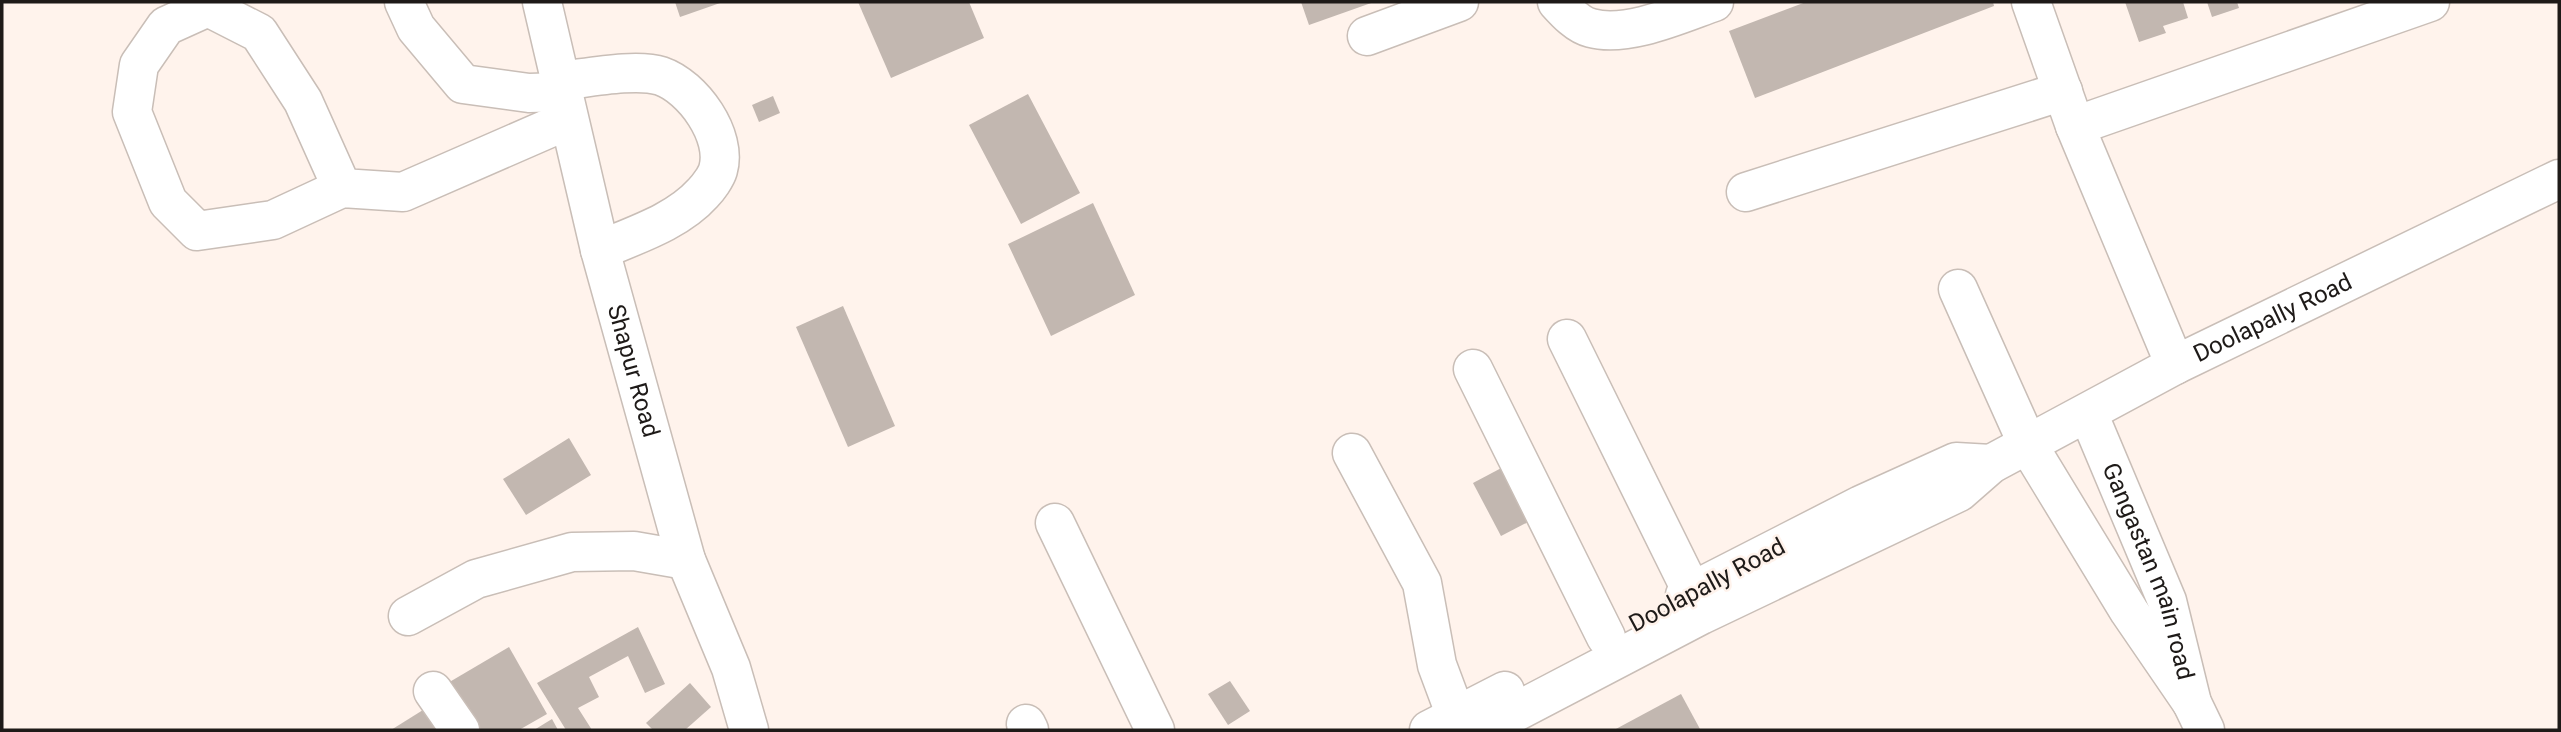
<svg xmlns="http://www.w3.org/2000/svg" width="2561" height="732" viewBox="0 0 2561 732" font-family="Roboto,sans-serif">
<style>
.building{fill:#c2b7b0}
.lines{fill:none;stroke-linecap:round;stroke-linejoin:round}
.minor-casing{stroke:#c9beb7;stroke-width:41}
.major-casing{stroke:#c9beb7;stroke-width:41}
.minor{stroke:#fff;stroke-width:38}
.major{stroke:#fff;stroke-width:38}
.labels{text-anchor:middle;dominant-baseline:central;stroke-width:5;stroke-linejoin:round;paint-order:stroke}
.street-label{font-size:24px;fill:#1e1a18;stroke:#fff3ec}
</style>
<rect width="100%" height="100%" fill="#fff3ec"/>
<g class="building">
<path d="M 675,2 L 723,2 L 680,17 Z"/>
<path d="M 858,2 L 969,2 L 984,38 L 891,78 Z"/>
<path d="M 1301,2 L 1374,2 L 1309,25 Z"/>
<path d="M 1806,2 L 1993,2 L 1994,6 L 1755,98 L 1729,31 Z"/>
<path d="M 2125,2 L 2183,2 L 2188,18 L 2163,26 L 2166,33 L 2139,42 Z"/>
<path d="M 2207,2 L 2237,2 L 2239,8 L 2212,17 Z"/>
<path d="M 1028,94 L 1080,193 L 1021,224 L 969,125 Z"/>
<path d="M 773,96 L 780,113 L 759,122 L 752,105 Z"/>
<path d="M 1093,203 L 1135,295 L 1051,336 L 1008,244 Z"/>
<path d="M 843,306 L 895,426 L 848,447 L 796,327 Z"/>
<path d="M 569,438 L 591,475 L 526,515 L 503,479 Z"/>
<path d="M 1507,465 L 1534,519 L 1501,536 L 1473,483 Z"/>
<path d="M 638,627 L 665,684 L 645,693 L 628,656 L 589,677 L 599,697 L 578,708 L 592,730 L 566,730 L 537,683 Z"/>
<path d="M 509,647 L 547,714 L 519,730 L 466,730 L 441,687 Z"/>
<path d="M 1230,681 L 1250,711 L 1228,725 L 1208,694 Z"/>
<path d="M 690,683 L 711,707 L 685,730 L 653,730 L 646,723 Z"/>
<path d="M 1681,694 L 1700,729 L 1614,730 Z"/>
<path d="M 431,705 L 446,730 L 391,730 Z"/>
<path d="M 552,719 L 558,730 L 534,730 Z"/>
</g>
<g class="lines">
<defs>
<g id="minor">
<path d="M 404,2 L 416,28 L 463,84 L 529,93 L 562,92"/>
<path id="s1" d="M 542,2 L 600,250 L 686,560 L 731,668 L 749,730"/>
<path d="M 1557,2 C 1566,12 1578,25 1591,28 C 1627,38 1680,14 1714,2"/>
<path d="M 2031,2 L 2075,126 L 2175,365"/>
<path d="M 1367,36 L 1459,2"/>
<path d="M 560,81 C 587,78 636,68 661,76 C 693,87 728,136 718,170 C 716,177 708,188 703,193 C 677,222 635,235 600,250"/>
<path d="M 2075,126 L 2430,2"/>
<path d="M 342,188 L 303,101 L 259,33 L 208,7 L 166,26 L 139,65 L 132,112 L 168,202 L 197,231 L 273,220 L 342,188 L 403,192 L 568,120"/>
<path d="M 1746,192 L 2063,91"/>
<path d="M 1958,289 L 2028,445 L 2129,611 L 2192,703"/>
<path d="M 1567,339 L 1692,592"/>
<path d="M 1473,369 L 1606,637"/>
<path id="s2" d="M 2088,413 L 2167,601 L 2192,703 L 2205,730"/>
<path d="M 1352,453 L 1422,583 L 1437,665 L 1456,716"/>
<path d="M 1055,523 L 1155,730"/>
<path d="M 408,616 L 476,579 L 572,552 L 634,551 L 686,560"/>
<path d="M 433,691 L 460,730"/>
<path d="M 1026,724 L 1029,730"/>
</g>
<g id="major">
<path d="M 1685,595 L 1861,505 L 1956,462 L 1991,464"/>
<path d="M 1429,730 L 1505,691"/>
<path id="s3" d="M 1481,730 L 1701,615 L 1959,492 L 1991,464 L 2175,365 L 2559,179"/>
</g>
</defs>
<use href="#minor" class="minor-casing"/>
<use href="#major" class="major-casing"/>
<use href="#minor" class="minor"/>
<use href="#major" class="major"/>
</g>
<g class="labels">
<g class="street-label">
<text stroke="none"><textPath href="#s3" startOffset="894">Doolapally Road</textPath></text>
<text stroke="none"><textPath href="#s1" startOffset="380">Shapur Road</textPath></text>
<text stroke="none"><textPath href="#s2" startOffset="170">Gangastan main road</textPath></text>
<text transform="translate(1707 585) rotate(-28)">Doolapally Road</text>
</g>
</g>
<rect width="2561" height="732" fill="none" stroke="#1e1a18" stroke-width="7"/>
</svg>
